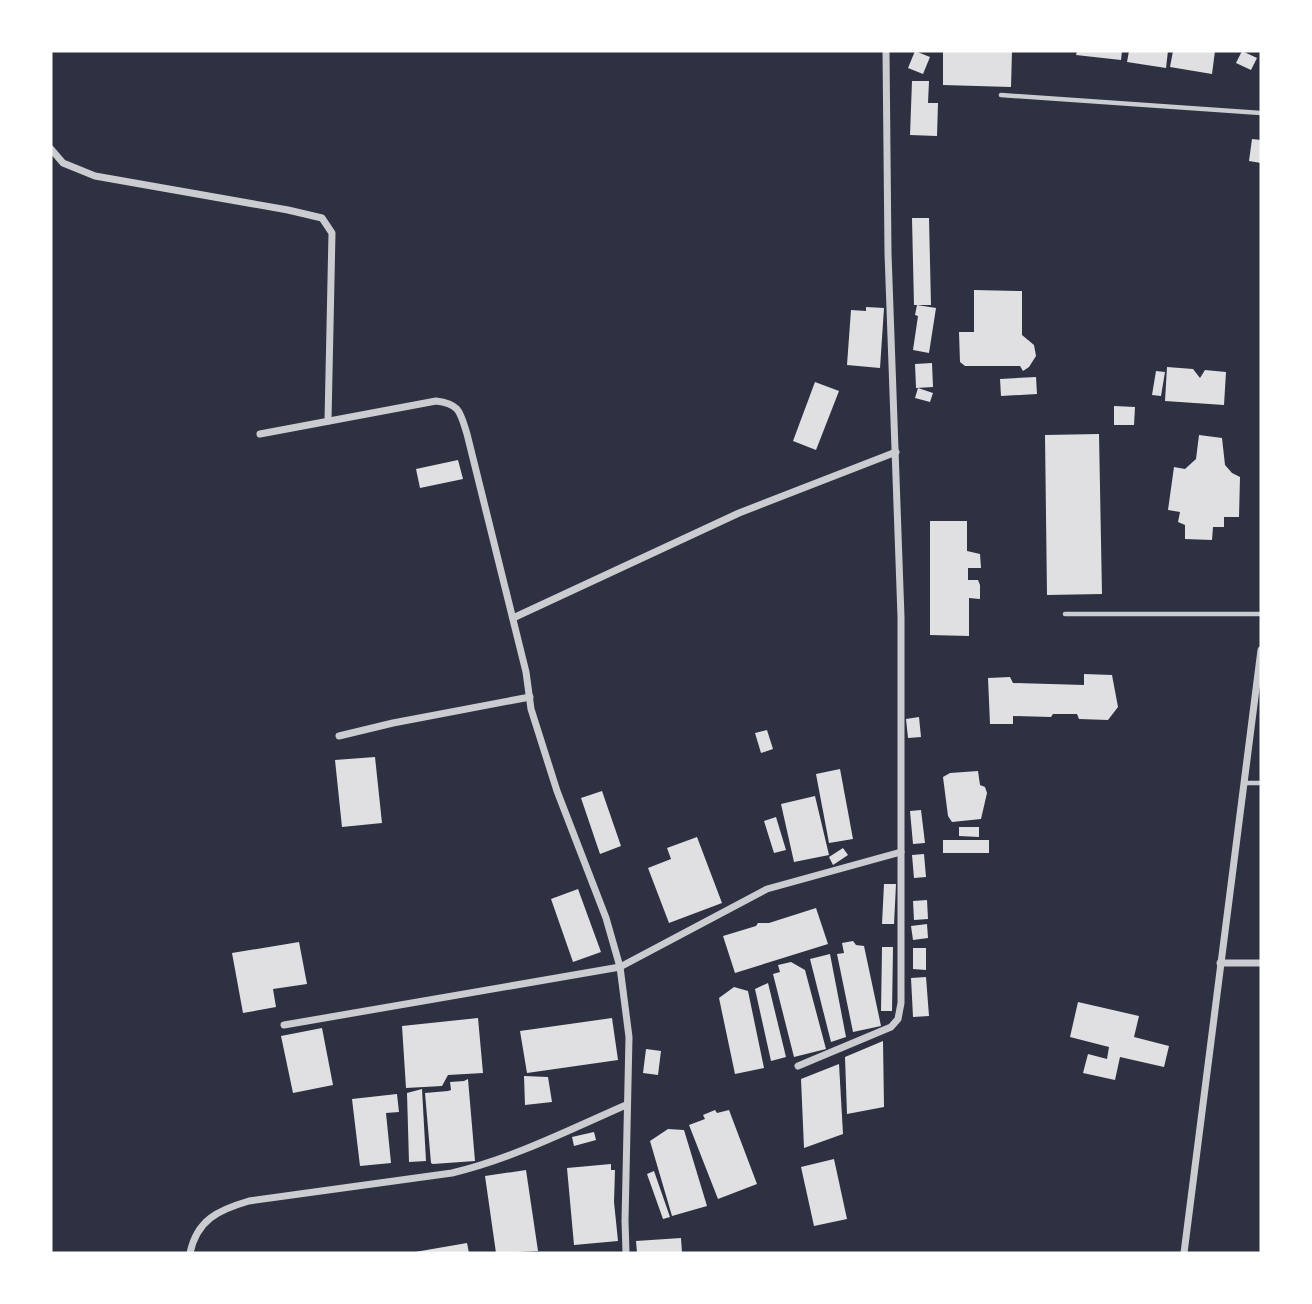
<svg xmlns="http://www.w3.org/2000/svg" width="1312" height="1304" viewBox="0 0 1312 1304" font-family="'PT Sans Narrow',sans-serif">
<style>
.building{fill:#e0e0e3}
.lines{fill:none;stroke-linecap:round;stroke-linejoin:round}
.service{stroke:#caccd0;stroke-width:4.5}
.minor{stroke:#caccd0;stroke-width:7}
</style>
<rect width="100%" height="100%" fill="#2d3142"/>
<g class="building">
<path d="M 915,51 L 930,57 L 923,74 L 908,68 Z"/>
<path d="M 943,51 L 1012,51 L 1011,87 L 943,85 Z"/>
<path d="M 1077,51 L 1122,51 L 1121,60 L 1076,55 Z"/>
<path d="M 1129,51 L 1168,51 L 1166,68 L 1127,62 Z"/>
<path d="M 1173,51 L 1215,51 L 1212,74 L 1170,67 Z"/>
<path d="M 1242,51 L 1257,58 L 1251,70 L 1236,63 Z"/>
<path d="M 912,81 L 929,81 L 928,103 L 938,103 L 937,136 L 910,135 Z"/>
<path d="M 1252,139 L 1261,140 L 1261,163 L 1249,161 Z"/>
<path d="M 912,218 L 929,218 L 931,305 L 914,305 Z"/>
<path d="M 974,290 L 1022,291 L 1022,335 L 1034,345 L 1036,356 L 1029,367 L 1023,371 L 1020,366 L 965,366 L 960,362 L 959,332 L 974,332 Z"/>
<path d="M 917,305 L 936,308 L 929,353 L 913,350 L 918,316 L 915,315 Z"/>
<path d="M 866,307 L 884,308 L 880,368 L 847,365 L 851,310 L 866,311 Z"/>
<path d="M 932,363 L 933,387 L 916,388 L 915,364 Z"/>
<path d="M 1167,367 L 1193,369 L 1200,378 L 1205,370 L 1226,372 L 1224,405 L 1165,401 Z"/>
<path d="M 1156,371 L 1165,372 L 1161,396 L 1152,395 Z"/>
<path d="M 1036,377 L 1037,394 L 1001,396 L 1000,379 Z"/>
<path d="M 815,382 L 839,391 L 816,450 L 793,441 Z"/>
<path d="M 918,388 L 933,393 L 930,402 L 915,398 Z"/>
<path d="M 1114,406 L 1135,407 L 1134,425 L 1114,425 Z"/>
<path d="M 1099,434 L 1102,594 L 1047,595 L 1045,435 Z"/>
<path d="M 1199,435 L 1222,438 L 1225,465 L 1232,473 L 1240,477 L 1239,517 L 1224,517 L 1224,527 L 1213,527 L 1212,540 L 1185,539 L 1185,525 L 1178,522 L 1180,512 L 1168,510 L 1174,467 L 1185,469 L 1196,459 Z"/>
<path d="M 458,460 L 463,479 L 420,488 L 416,469 Z"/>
<path d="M 930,521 L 967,521 L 967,551 L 980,554 L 981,568 L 968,568 L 968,580 L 978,580 L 980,585 L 980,599 L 969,598 L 969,636 L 930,635 Z"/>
<path d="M 1084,674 L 1112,675 L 1118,707 L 1108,720 L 1079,719 L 1077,714 L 1053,714 L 1051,717 L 1013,716 L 1013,724 L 990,724 L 988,678 L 1010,677 L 1013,683 L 1084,685 Z"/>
<path d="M 919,717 L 921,737 L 908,738 L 906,719 Z"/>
<path d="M 767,730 L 773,749 L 761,753 L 755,733 Z"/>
<path d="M 375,757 L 382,823 L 342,827 L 335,760 Z"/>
<path d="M 840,769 L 853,839 L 829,843 L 816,774 Z"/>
<path d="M 978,771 L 980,785 L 985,787 L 987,793 L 981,819 L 952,822 L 948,816 L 943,777 L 950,773 Z"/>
<path d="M 602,791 L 621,846 L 600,854 L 581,798 Z"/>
<path d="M 815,796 L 829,855 L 794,862 L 781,804 Z"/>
<path d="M 921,810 L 925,843 L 913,844 L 910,811 Z"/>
<path d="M 776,817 L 786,850 L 774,853 L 764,821 Z"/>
<path d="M 959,827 L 979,827 L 979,837 L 959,836 Z"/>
<path d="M 697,837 L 722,903 L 669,923 L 648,868 L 671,859 L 667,848 Z"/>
<rect x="943" y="840" width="46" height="13"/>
<path d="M 843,848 L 848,855 L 833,865 L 829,857 Z"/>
<path d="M 924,854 L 926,877 L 914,878 L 912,855 Z"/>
<path d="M 884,884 L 896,884 L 894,924 L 882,924 Z"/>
<path d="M 578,889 L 601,952 L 573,962 L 551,899 Z"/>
<path d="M 927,900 L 928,919 L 914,920 L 913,901 Z"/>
<path d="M 816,908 L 828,944 L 735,973 L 723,936 L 756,926 L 758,923 L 769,923 Z"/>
<path d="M 927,924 L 928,938 L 913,940 L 911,926 Z"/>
<path d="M 853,941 L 856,945 L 864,946 L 881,1026 L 853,1032 L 837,954 L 844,953 L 842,943 Z"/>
<path d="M 299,942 L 307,984 L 273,989 L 276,1007 L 243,1013 L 232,953 Z"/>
<path d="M 882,947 L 893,947 L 892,1011 L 881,1011 Z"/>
<path d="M 913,948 L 926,948 L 926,970 L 913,969 Z"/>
<path d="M 830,954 L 846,1037 L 831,1042 L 810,959 Z"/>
<path d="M 791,962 L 805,970 L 826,1049 L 794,1057 L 773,974 L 780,972 L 778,965 Z"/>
<path d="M 926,977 L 929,1016 L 913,1017 L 911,978 Z"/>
<path d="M 768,983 L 786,1057 L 771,1061 L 755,989 Z"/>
<path d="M 734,987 L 748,991 L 764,1068 L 735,1074 L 719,998 Z"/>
<path d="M 1078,1002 L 1139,1016 L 1134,1037 L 1169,1046 L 1164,1067 L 1120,1057 L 1115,1080 L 1083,1073 L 1088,1054 L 1107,1059 L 1109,1047 L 1070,1037 Z"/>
<path d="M 478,1018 L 483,1073 L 448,1075 L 442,1086 L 406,1088 L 402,1026 Z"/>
<path d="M 612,1018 L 618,1060 L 527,1073 L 520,1031 Z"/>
<path d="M 322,1028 L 333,1085 L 293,1093 L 281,1036 Z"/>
<path d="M 883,1041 L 884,1107 L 847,1114 L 845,1057 Z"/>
<path d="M 646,1049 L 661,1051 L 658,1075 L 643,1073 Z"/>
<path d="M 839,1064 L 843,1134 L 804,1148 L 801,1079 Z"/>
<path d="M 524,1076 L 548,1077 L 552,1102 L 525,1105 Z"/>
<path d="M 468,1079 L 475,1161 L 433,1164 L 431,1163 L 425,1093 L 448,1091 L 451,1090 L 450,1082 L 464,1081 Z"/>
<path d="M 422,1089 L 426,1161 L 409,1162 L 407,1093 Z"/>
<path d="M 397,1094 L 399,1112 L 386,1113 L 391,1163 L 360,1166 L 352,1099 Z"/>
<path d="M 715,1110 L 717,1113 L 729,1110 L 757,1184 L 718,1199 L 689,1125 L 705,1119 L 703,1115 Z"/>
<path d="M 668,1129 L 684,1130 L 707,1206 L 672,1216 L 650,1141 Z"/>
<path d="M 594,1132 L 596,1140 L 574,1146 L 572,1137 Z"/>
<path d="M 834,1159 L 847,1219 L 814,1226 L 801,1167 Z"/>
<path d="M 611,1164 L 611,1170 L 615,1170 L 614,1202 L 618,1241 L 574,1245 L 567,1168 Z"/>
<path d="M 526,1170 L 538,1251 L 496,1253 L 485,1176 Z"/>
<path d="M 654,1171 L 670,1217 L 663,1219 L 647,1174 Z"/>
<path d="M 681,1238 L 682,1253 L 637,1253 L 636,1241 Z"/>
<path d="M 467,1243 L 469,1253 L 415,1253 L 415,1252 Z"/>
</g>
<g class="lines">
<g class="service">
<path d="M 1001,95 L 1261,113"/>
<path d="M 1065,614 L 1261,614"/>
<path d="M 1245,783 L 1261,783"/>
</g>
<g class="minor">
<path d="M 51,149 L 63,163 L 95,176 L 288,210 L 322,218 L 332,233 L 328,421"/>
<path d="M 260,434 L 436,401 C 460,404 460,412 467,434 L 526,672 L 531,709 L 557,791 L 606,918 L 620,967 L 629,1037 L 625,1221 L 626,1253"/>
<path d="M 513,618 L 739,513 L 896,452"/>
<path d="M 339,736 L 393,723 L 530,697"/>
<path d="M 1220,963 L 1261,963"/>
<path d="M 284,1025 L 620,967 L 767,889 L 901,852"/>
<path d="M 798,1066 L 891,1027 L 898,1019 L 901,1003 L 901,617 L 888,253 L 886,51"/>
<path d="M 190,1253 C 197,1220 218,1210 249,1201 L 452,1173 C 514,1158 569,1130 626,1105"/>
<path d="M 1184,1253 L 1261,650"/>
</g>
</g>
<rect width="1312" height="1304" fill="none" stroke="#ffffff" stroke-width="105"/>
</svg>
